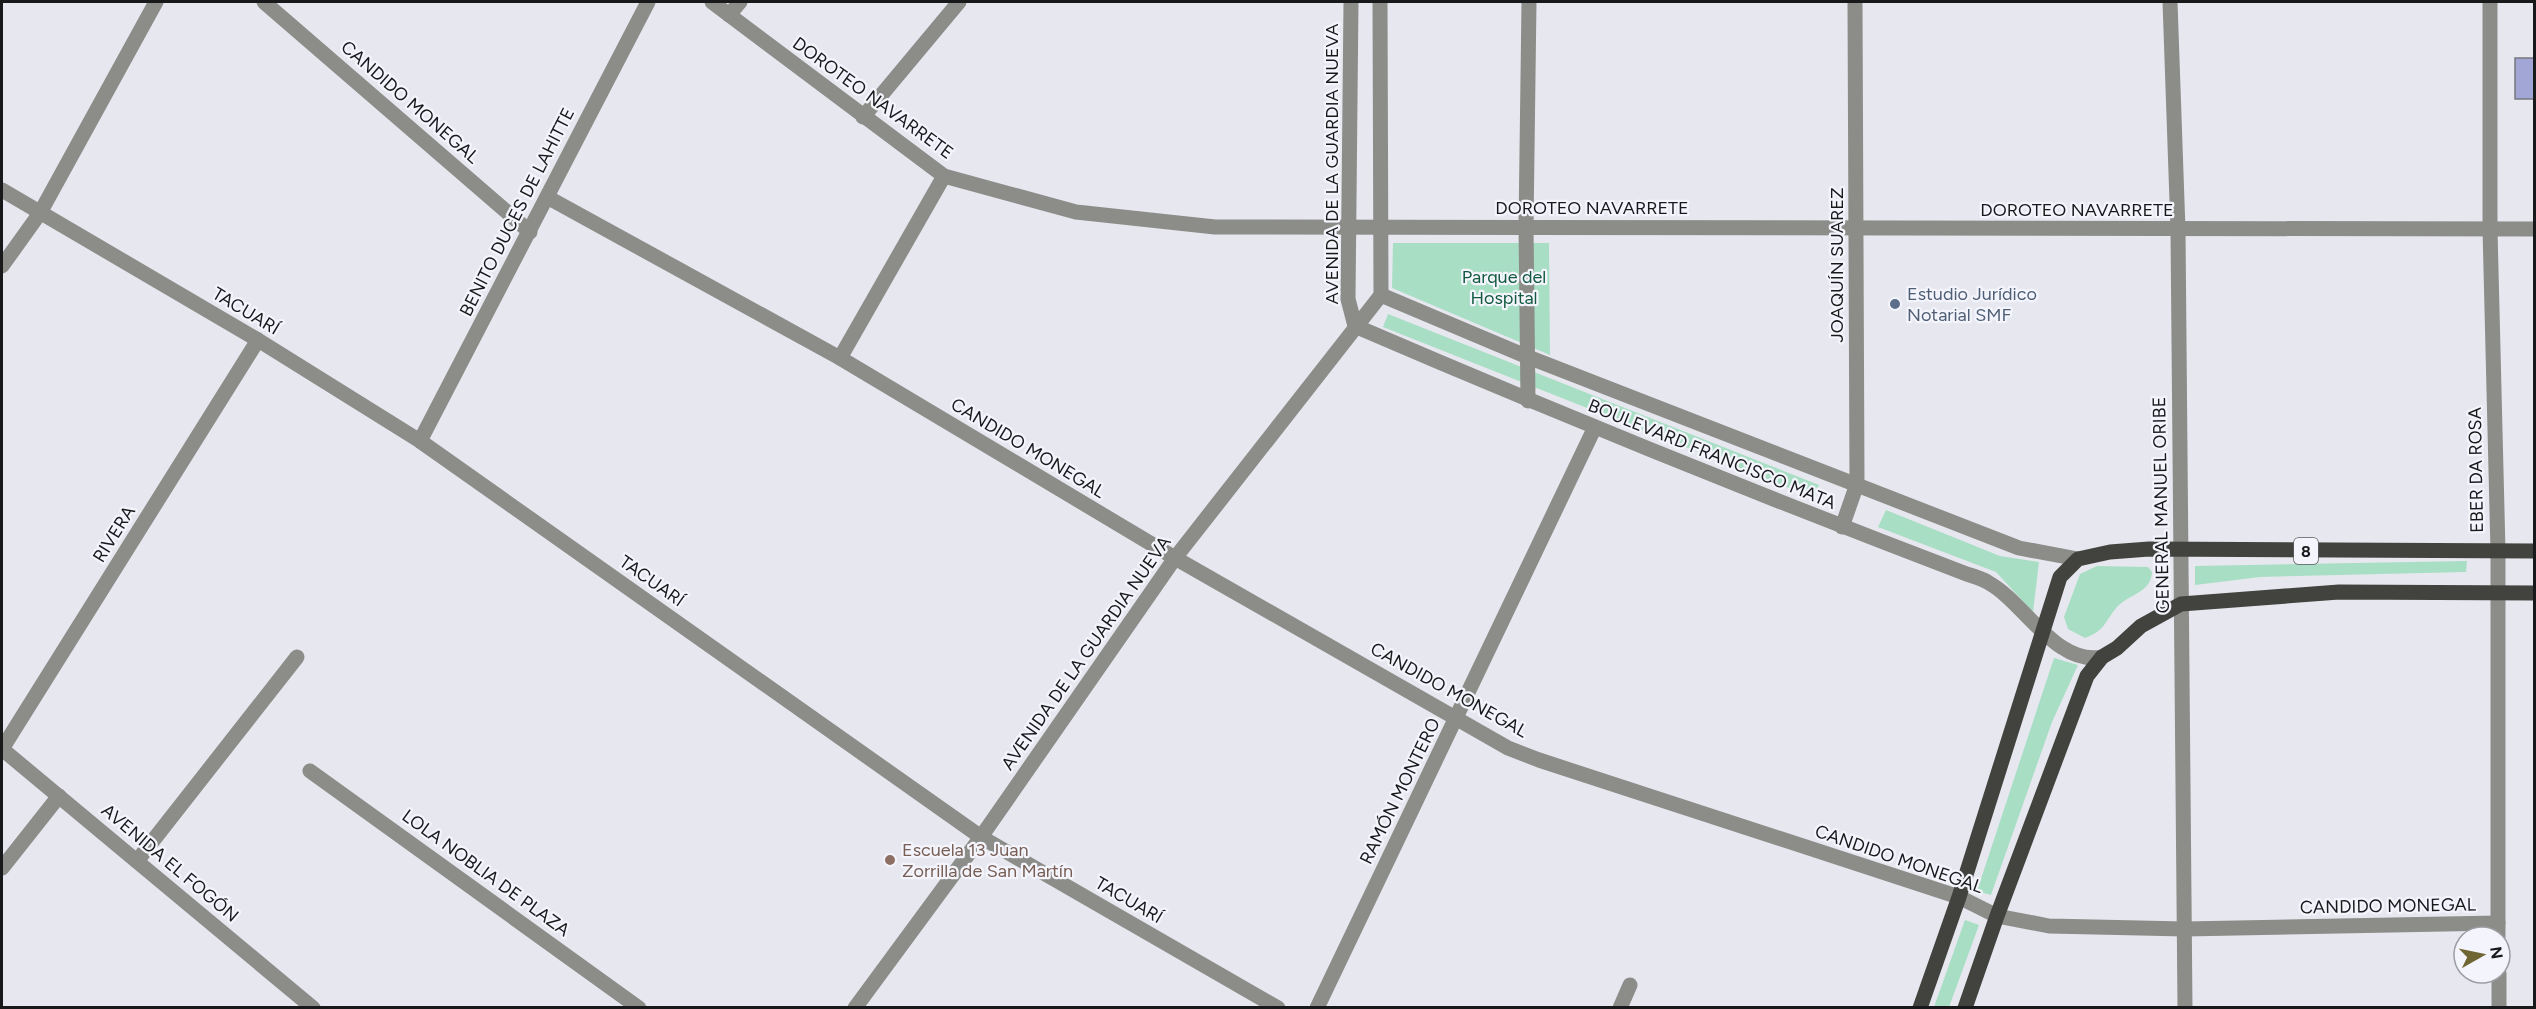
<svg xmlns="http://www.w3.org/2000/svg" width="2536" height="1009" viewBox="0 0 2536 1009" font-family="Figtree,sans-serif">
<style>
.green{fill:#a8dec4}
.building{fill:#a1a6d7;stroke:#77787e;stroke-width:1.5}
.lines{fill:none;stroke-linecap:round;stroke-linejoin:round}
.minor{stroke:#8c8c89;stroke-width:15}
.major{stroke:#42433e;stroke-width:15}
.service-dot{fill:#5c6f8a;stroke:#f4f5fc;stroke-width:2}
.education-dot{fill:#8d6e63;stroke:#f4f5fc;stroke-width:2}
.labels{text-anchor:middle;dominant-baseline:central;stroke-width:4.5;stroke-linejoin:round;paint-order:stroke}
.shield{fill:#f4f5fc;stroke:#5a5b5e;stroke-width:1.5}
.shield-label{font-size:16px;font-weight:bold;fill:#18191b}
.street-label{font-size:18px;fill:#18191b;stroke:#f4f5fc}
.park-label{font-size:18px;fill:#12593f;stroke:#f4f5fc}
.service-label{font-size:18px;fill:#4e5e75;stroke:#f4f5fc;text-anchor:start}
.education-label{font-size:18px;fill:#785e54;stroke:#f4f5fc;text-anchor:start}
</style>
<rect width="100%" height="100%" fill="#e7e8ef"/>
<g class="green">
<path d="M 1393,243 L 1549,243 L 1550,355 L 1392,288 Z"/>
<path d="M 1388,314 L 1819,485 L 1814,498 L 1383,327 Z"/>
<path d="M 1886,510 L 2000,556 L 2039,562 L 2033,612 L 1996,572 L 1878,527 Z"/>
<path d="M 2467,561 L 2466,572 L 2260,577 L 2195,585 L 2195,566 Z"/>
<path d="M 2097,566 L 2148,567 L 2152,572 C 2151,593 2129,594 2117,607 C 2104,622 2106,630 2085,638 L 2068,629 L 2064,617 L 2080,574 Z"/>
<path d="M 2054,658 L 2078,665 L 2052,722 L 1991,895 L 1977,891 Z"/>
<path d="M 1965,920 L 1979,925 L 1949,1007 L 1934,1007 Z"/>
</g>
<rect class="building" x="2515" y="58" width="20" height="41"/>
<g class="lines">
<g class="minor">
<path d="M 264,2 L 530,232"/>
<path d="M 712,2 L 944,176 L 1076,212 L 1215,227 L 2534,229"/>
<path d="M 1351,2 L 1348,299 L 1355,326"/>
<path d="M 2170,2 L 2178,230 L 2185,1008"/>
<path d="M 2490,2 L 2490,229 L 2498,551 L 2498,937"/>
<path d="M 729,15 L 740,2"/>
<path d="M 863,117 L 959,2"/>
<path d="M 2,190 L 258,340 L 420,441 L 981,837 L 1278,1008"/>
<path d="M 547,197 L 840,358 L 1175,558 L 1508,748 L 1539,760 L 1959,897 L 1997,916 L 2049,926 L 2185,929 L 2498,923"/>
<path d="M 2,266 L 40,213 L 156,2"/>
<path d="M 1381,295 L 1528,357 L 2019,548 L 2078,559"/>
<path d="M 1355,326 C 1557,413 1759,495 1964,573 C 1972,576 1982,578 1989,583 C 2025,603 2056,666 2102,657"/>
<path d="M 840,358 L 944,176"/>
<path d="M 1528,401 L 1526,226 L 1529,2"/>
<path d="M 420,441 L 648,2"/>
<path d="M 1842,527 L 1857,484 L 1855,2"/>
<path d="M 2,749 L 258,340"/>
<path d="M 2,749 L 313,1008"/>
<path d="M 310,771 L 639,1008"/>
<path d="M 137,861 L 297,657"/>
<path d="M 2,868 L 59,796"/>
<path d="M 2499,973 L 2499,1008"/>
<path d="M 855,1008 L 981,837 L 1175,558 L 1381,295 L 1380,2"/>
<path d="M 1317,1008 L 1594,429"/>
<path d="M 1620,1008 L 1630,985"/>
</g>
<g class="major">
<path d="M 1920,1008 L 1959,897 L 2060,577 L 2078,559 L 2110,552 L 2149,549 L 2534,551"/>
<path d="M 1965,1008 L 1997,916 L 2087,676 L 2102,657 L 2117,648 L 2141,626 L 2181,604 L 2339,592 L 2534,593"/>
</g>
</g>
<circle class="service-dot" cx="1895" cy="304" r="6"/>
<circle class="education-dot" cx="890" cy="860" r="6"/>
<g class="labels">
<rect class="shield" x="2294" y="538" width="24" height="26" rx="4.5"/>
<g class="shield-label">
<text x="2306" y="551">8</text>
</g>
<g class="street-label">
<text transform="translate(873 98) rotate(36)">DOROTEO NAVARRETE</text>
<text transform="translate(410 102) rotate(41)">CANDIDO MONEGAL</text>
<text transform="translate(1332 164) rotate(-90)">AVENIDA DE LA GUARDIA NUEVA</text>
<text x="1592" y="208">DOROTEO NAVARRETE</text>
<text x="2077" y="210">DOROTEO NAVARRETE</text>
<text transform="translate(517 212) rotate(-63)">BENITO DUCES DE LAHITTE</text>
<text transform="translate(1837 265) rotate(-90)">JOAQUÍN SUAREZ</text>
<text transform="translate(246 311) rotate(31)">TACUARÍ</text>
<text transform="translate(1028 448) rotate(31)">CANDIDO MONEGAL</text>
<text transform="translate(1712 454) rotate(22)">BOULEVARD FRANCISCO MATA</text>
<text transform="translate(2476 470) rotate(-91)">EBER DA ROSA</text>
<text transform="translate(2161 505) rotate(-91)">GENERAL MANUEL ORIBE</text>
<text transform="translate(114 534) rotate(-58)">RIVERA</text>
<text transform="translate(652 581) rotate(35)">TACUARÍ</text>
<text transform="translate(1086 653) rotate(-55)">AVENIDA DE LA GUARDIA NUEVA</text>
<text transform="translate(1449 690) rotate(29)">CANDIDO MONEGAL</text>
<text transform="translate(1400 791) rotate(-64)">RAMÓN MONTERO</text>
<text transform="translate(1899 859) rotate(19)">CANDIDO MONEGAL</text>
<text transform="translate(170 863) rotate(40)">AVENIDA EL FOGÓN</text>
<text transform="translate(486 873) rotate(36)">LOLA NOBLIA DE PLAZA</text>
<text transform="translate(1129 900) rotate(30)">TACUARÍ</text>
<text transform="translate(2388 906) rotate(-1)">CANDIDO MONEGAL</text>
</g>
<g class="park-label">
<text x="1504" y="277">Parque del<tspan x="1504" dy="21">Hospital</tspan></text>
</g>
<g class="service-label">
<text x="1907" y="294">Estudio Jurídico<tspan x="1907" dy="21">Notarial SMF</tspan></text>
</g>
<g class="education-label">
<text x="902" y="850">Escuela 13 Juan<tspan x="902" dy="21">Zorrilla de San Martín</tspan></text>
</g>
</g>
<rect width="2536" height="1009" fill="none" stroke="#18191b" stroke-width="6"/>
<g transform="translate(2482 955) rotate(81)"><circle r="28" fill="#f4f5fc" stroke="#9c9da2" stroke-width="1.5"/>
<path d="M0-4.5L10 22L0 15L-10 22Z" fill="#706633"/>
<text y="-9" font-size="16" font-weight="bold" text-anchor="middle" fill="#18191b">N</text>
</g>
</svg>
